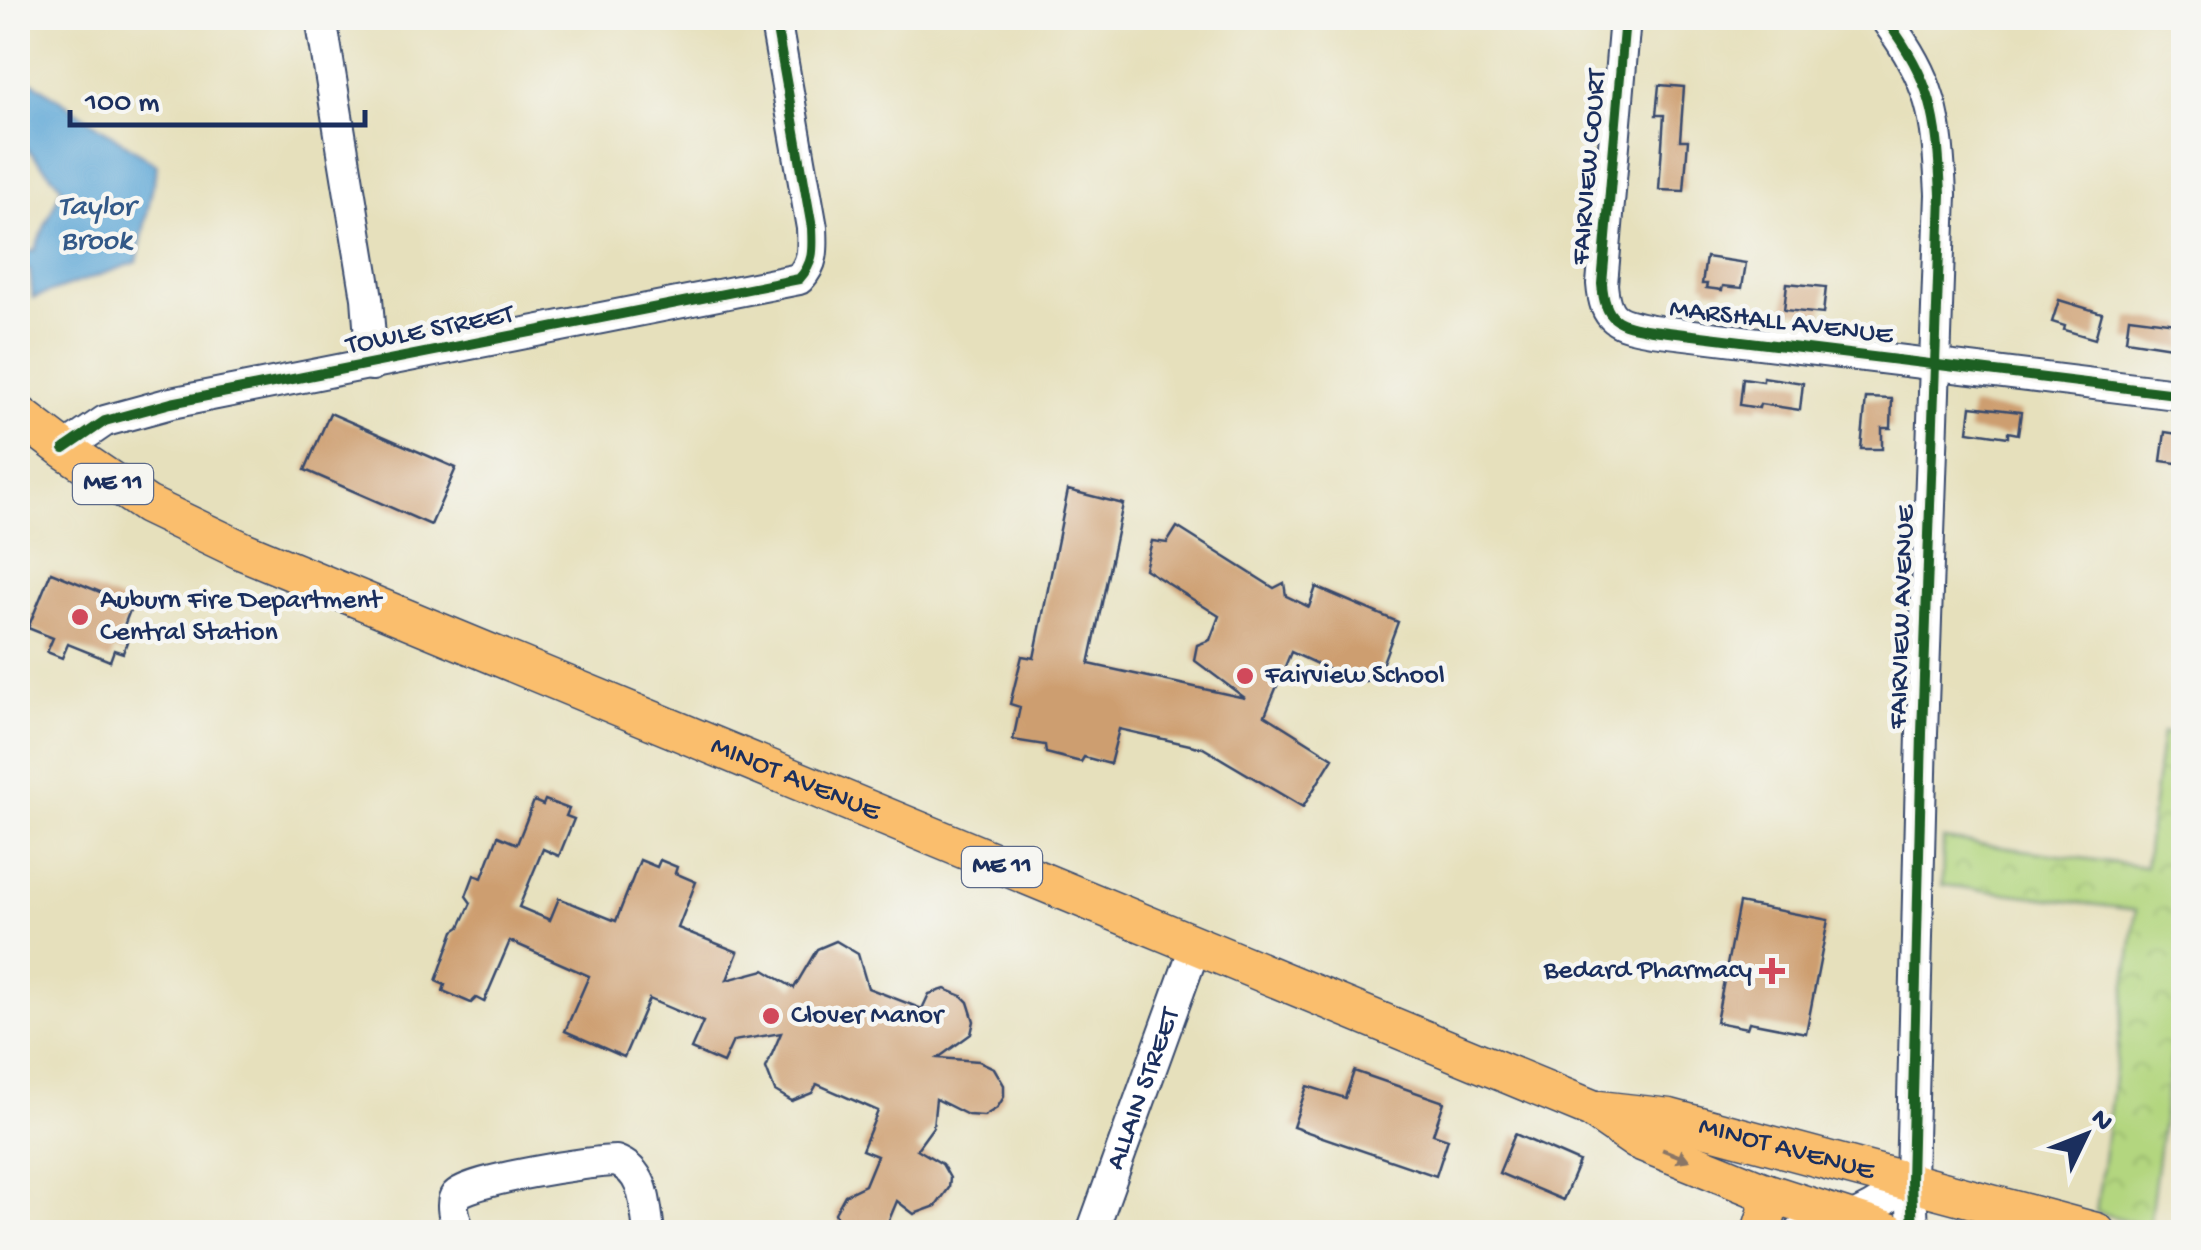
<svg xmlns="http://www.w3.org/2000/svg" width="2201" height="1250" viewBox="0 0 2201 1250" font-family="'Gochi Hand',sans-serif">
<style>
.park{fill:url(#park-crowns);stroke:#67826e;stroke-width:2.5}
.water{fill:#5fa7d6;stroke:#3d6b9a;stroke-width:2.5}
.building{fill:#cd9e70}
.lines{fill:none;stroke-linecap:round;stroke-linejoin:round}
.minor-casing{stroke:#394a6c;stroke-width:34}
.major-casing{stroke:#394a6c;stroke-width:41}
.minor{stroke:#fff;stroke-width:30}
.major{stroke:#fabe6d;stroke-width:38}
.cycleway-casing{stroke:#f6f6f2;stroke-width:16}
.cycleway{stroke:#1b5e20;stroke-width:10}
.oneway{fill:#8a7666}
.poi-dot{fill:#d1495b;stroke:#f6f6f2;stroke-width:4}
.labels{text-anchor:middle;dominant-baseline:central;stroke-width:9;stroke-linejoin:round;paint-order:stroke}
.shield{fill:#f6f6f2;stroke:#5d6b8a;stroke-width:2.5}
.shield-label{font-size:25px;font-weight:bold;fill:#1b2f5e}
.street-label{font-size:28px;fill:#1b2f5e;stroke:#f6f6f2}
.poi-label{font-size:28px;fill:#1b2f5e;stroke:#f6f6f2;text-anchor:start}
.water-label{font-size:30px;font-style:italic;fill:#335988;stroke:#f6f6f2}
</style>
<defs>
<pattern id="park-crowns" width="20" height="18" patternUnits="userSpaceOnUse" patternTransform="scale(2.5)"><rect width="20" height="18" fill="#b3d67f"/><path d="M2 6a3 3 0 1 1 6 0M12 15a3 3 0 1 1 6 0" fill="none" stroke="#99b870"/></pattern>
</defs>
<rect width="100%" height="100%" fill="#f6f6f2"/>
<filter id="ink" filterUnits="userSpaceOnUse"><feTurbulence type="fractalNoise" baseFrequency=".01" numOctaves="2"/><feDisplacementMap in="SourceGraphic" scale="20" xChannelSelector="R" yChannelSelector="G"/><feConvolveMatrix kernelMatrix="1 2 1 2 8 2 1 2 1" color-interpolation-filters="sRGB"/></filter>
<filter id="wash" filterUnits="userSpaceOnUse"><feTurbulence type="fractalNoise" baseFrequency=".0048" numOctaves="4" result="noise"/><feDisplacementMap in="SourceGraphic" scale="40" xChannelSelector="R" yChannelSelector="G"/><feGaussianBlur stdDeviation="2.25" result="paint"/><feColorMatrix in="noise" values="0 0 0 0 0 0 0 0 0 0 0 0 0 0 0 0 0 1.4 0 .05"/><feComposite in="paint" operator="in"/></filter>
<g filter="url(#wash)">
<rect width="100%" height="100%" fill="#e6e0bc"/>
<path class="park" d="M 2162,733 L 2183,735 L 2184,1054 L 2172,1053 L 2149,1226 L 2096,1212 L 2136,910 L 1942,885 L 1943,839 L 2145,867 Z"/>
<path class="water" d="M 18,72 L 157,165 L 137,262 L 33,298 L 30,270 L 18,267 L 18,253 L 34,251 L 62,187 L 18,138 Z"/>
<g id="blocks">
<g class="building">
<path d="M 1659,85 L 1684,87 L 1680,140 L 1688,140 L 1684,191 L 1659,190 L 1664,115 L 1656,115 Z"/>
<path d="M 1706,257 L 1746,263 L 1742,288 L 1723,286 L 1722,290 L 1706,288 L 1707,284 L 1702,284 Z"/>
<path d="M 1787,283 L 1826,287 L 1823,314 L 1784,310 Z"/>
<path d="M 2059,300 L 2102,313 L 2095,339 L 2064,330 L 2065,326 L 2052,322 Z"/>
<path d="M 2129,317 L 2184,324 L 2184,349 L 2126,340 Z"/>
<path d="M 1763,377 L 1803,383 L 1800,410 L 1760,404 L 1759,408 L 1740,405 L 1743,378 L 1763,381 Z"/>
<path d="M 1866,398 L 1892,399 L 1891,428 L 1882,428 L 1882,449 L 1861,449 Z"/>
<path d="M 1971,406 L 2021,412 L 2018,434 L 2008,432 L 2008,437 L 1968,431 Z"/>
<path d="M 330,413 L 456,468 L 431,525 L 305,470 Z"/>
<path d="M 2165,432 L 2184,435 L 2184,464 L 2161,461 Z"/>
<path d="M 1068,490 L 1123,504 L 1089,664 L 1245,698 L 1194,660 L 1197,645 L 1210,640 L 1219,616 L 1145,569 L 1152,541 L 1167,543 L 1177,527 L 1274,588 L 1284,583 L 1286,596 L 1309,607 L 1316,587 L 1398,622 L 1379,673 L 1366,681 L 1354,681 L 1291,652 L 1265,715 L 1333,758 L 1303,807 L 1203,748 L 1119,729 L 1110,764 L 1084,757 L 1081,762 L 1046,753 L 1045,745 L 1013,740 L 1020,707 L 1010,704 L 1022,656 L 1034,658 Z"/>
<path d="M 51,572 L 132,605 L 120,636 L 128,639 L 123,653 L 114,650 L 110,661 L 68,644 L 62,658 L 47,652 L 53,638 L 28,628 Z"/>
<path d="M 545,800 L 569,809 L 566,816 L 574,819 L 559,856 L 543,849 L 519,907 L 550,920 L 559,898 L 616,921 L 640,860 L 657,867 L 660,860 L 677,867 L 675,873 L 696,882 L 678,928 L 738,952 L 727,980 L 764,970 L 794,988 L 817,949 L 836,941 L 858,954 L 868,988 L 922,1009 L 929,994 L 945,989 L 962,996 L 968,1002 L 974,1021 L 971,1034 L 938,1058 L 979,1061 L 994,1068 L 1004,1085 L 1004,1097 L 997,1108 L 984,1116 L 968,1115 L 936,1099 L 933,1127 L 917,1149 L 942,1164 L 950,1178 L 949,1188 L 936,1206 L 914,1214 L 897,1201 L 884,1232 L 842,1232 L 835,1213 L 845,1195 L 865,1185 L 877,1156 L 862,1150 L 878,1111 L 817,1084 L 812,1093 L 792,1101 L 775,1091 L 766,1068 L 781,1033 L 733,1041 L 723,1063 L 691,1049 L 703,1022 L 649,999 L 624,1057 L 565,1031 L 589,976 L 510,941 L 484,1002 L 476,998 L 471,1003 L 443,991 L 445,985 L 436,981 L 454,931 L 460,927 L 471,903 L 466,896 L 474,875 L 482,878 L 498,836 L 517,844 L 534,801 L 543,805 Z"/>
<path d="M 1739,903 L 1828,920 L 1806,1033 L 1749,1022 L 1747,1028 L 1716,1022 Z"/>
<path d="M 1354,1071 L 1444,1102 L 1433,1134 L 1448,1139 L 1436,1176 L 1293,1127 L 1307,1086 L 1345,1098 Z"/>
<path d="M 1515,1134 L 1579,1162 L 1563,1200 L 1499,1173 Z"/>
</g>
</g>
</g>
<g filter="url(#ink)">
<use href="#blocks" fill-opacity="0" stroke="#394a6c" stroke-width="2.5"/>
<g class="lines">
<defs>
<g id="minor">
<path d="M 321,18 L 367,298 L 372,365"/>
<path d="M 1625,18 L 1602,284 C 1605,321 1617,324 1652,330 L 2184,395"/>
<path d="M 1885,18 C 1933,84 1937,114 1941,194 L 1922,733 L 1911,1181 L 1913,1232"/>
<path d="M 64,449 L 105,421 L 171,403 L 799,279 C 814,263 813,249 812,228 L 775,18"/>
<path d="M 459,1232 C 456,1222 449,1204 456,1195 C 468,1180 593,1161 616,1161 C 646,1172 645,1205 649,1232"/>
<path id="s1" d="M 1092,1232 L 1195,947"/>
<path d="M 1800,1232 C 1844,1225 1876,1209 1911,1181"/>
</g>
<g id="major">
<path id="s2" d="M 18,414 L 64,449 L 147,505 L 243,551 L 1592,1109 L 1637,1140 L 1765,1192 L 1889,1232"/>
<path id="s3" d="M 1599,1110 L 1670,1118 L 2096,1232"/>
<path d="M 1761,1232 L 1768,1210 L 1765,1192"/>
</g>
</defs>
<use href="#minor" class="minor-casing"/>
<use href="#major" class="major-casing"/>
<use href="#minor" class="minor"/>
<use href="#major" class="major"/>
<defs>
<g id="cycleway">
<path d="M 1625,18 L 1602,284 C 1605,321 1617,324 1652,330 L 2184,395"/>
<path d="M 1885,18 C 1933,84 1937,114 1941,194 L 1922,733 L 1911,1181 L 1913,1232"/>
<path d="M 64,449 L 105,421 L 171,403 L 799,279 C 814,263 813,249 812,228 L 775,18"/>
</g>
</defs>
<use href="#cycleway" class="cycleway-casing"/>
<use href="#cycleway" class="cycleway"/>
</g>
<defs><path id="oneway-solid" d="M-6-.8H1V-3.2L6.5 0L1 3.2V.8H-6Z" transform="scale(2.5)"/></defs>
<use class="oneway" href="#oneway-solid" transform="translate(1676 1155) rotate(22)"/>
</g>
<g class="poi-dot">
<circle cx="80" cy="617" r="10"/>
<circle cx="1245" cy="676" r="10"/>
<path d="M1767 956h10v10h10v10h-10v10h-10v-10h-10v-10h10z"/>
<circle cx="771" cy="1016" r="10"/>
</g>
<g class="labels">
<g class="shield">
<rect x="73" y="464" width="80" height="40" rx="8"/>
<rect x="962" y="847" width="80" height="40" rx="8"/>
</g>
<g class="shield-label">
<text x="113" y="484">ME 11</text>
<text x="1002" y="867">ME 11</text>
</g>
<g class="street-label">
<text transform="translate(1590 167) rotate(-85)">FAIRVIEW COURT</text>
<text transform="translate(1781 323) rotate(7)">MARSHALL AVENUE</text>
<text transform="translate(430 331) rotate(-11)">TOWLE STREET</text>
<text transform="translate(1903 617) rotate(-88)">FAIRVIEW AVENUE</text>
<text stroke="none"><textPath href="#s2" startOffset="862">MINOT AVENUE</textPath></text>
<text stroke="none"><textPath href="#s1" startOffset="152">ALLAIN STREET</textPath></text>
<text stroke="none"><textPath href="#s3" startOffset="192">MINOT AVENUE</textPath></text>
</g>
<g class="poi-label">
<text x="100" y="601">Auburn Fire Department<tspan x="100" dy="32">Central Station</tspan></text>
<text x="1265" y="676">Fairview School</text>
<text x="1752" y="971" text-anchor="end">Bedard Pharmacy</text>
<text x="791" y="1016">Clover Manor</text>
</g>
<g class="water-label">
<text x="96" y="208">Taylor<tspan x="96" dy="34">Brook</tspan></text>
</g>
</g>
<rect width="2201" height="1250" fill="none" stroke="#f6f6f2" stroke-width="60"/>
<g transform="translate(2086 1135) rotate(47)" stroke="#f6f6f2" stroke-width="8" paint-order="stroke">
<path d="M0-8L18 38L0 25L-18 38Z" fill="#1b2f5e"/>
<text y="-15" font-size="28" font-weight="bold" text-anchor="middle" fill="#1b2f5e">N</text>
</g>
<path d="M70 110v15h295v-15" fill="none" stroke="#1b2f5e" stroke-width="5"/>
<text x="85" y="110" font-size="30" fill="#1b2f5e" stroke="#f6f6f2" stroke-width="8" paint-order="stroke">100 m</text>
</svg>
